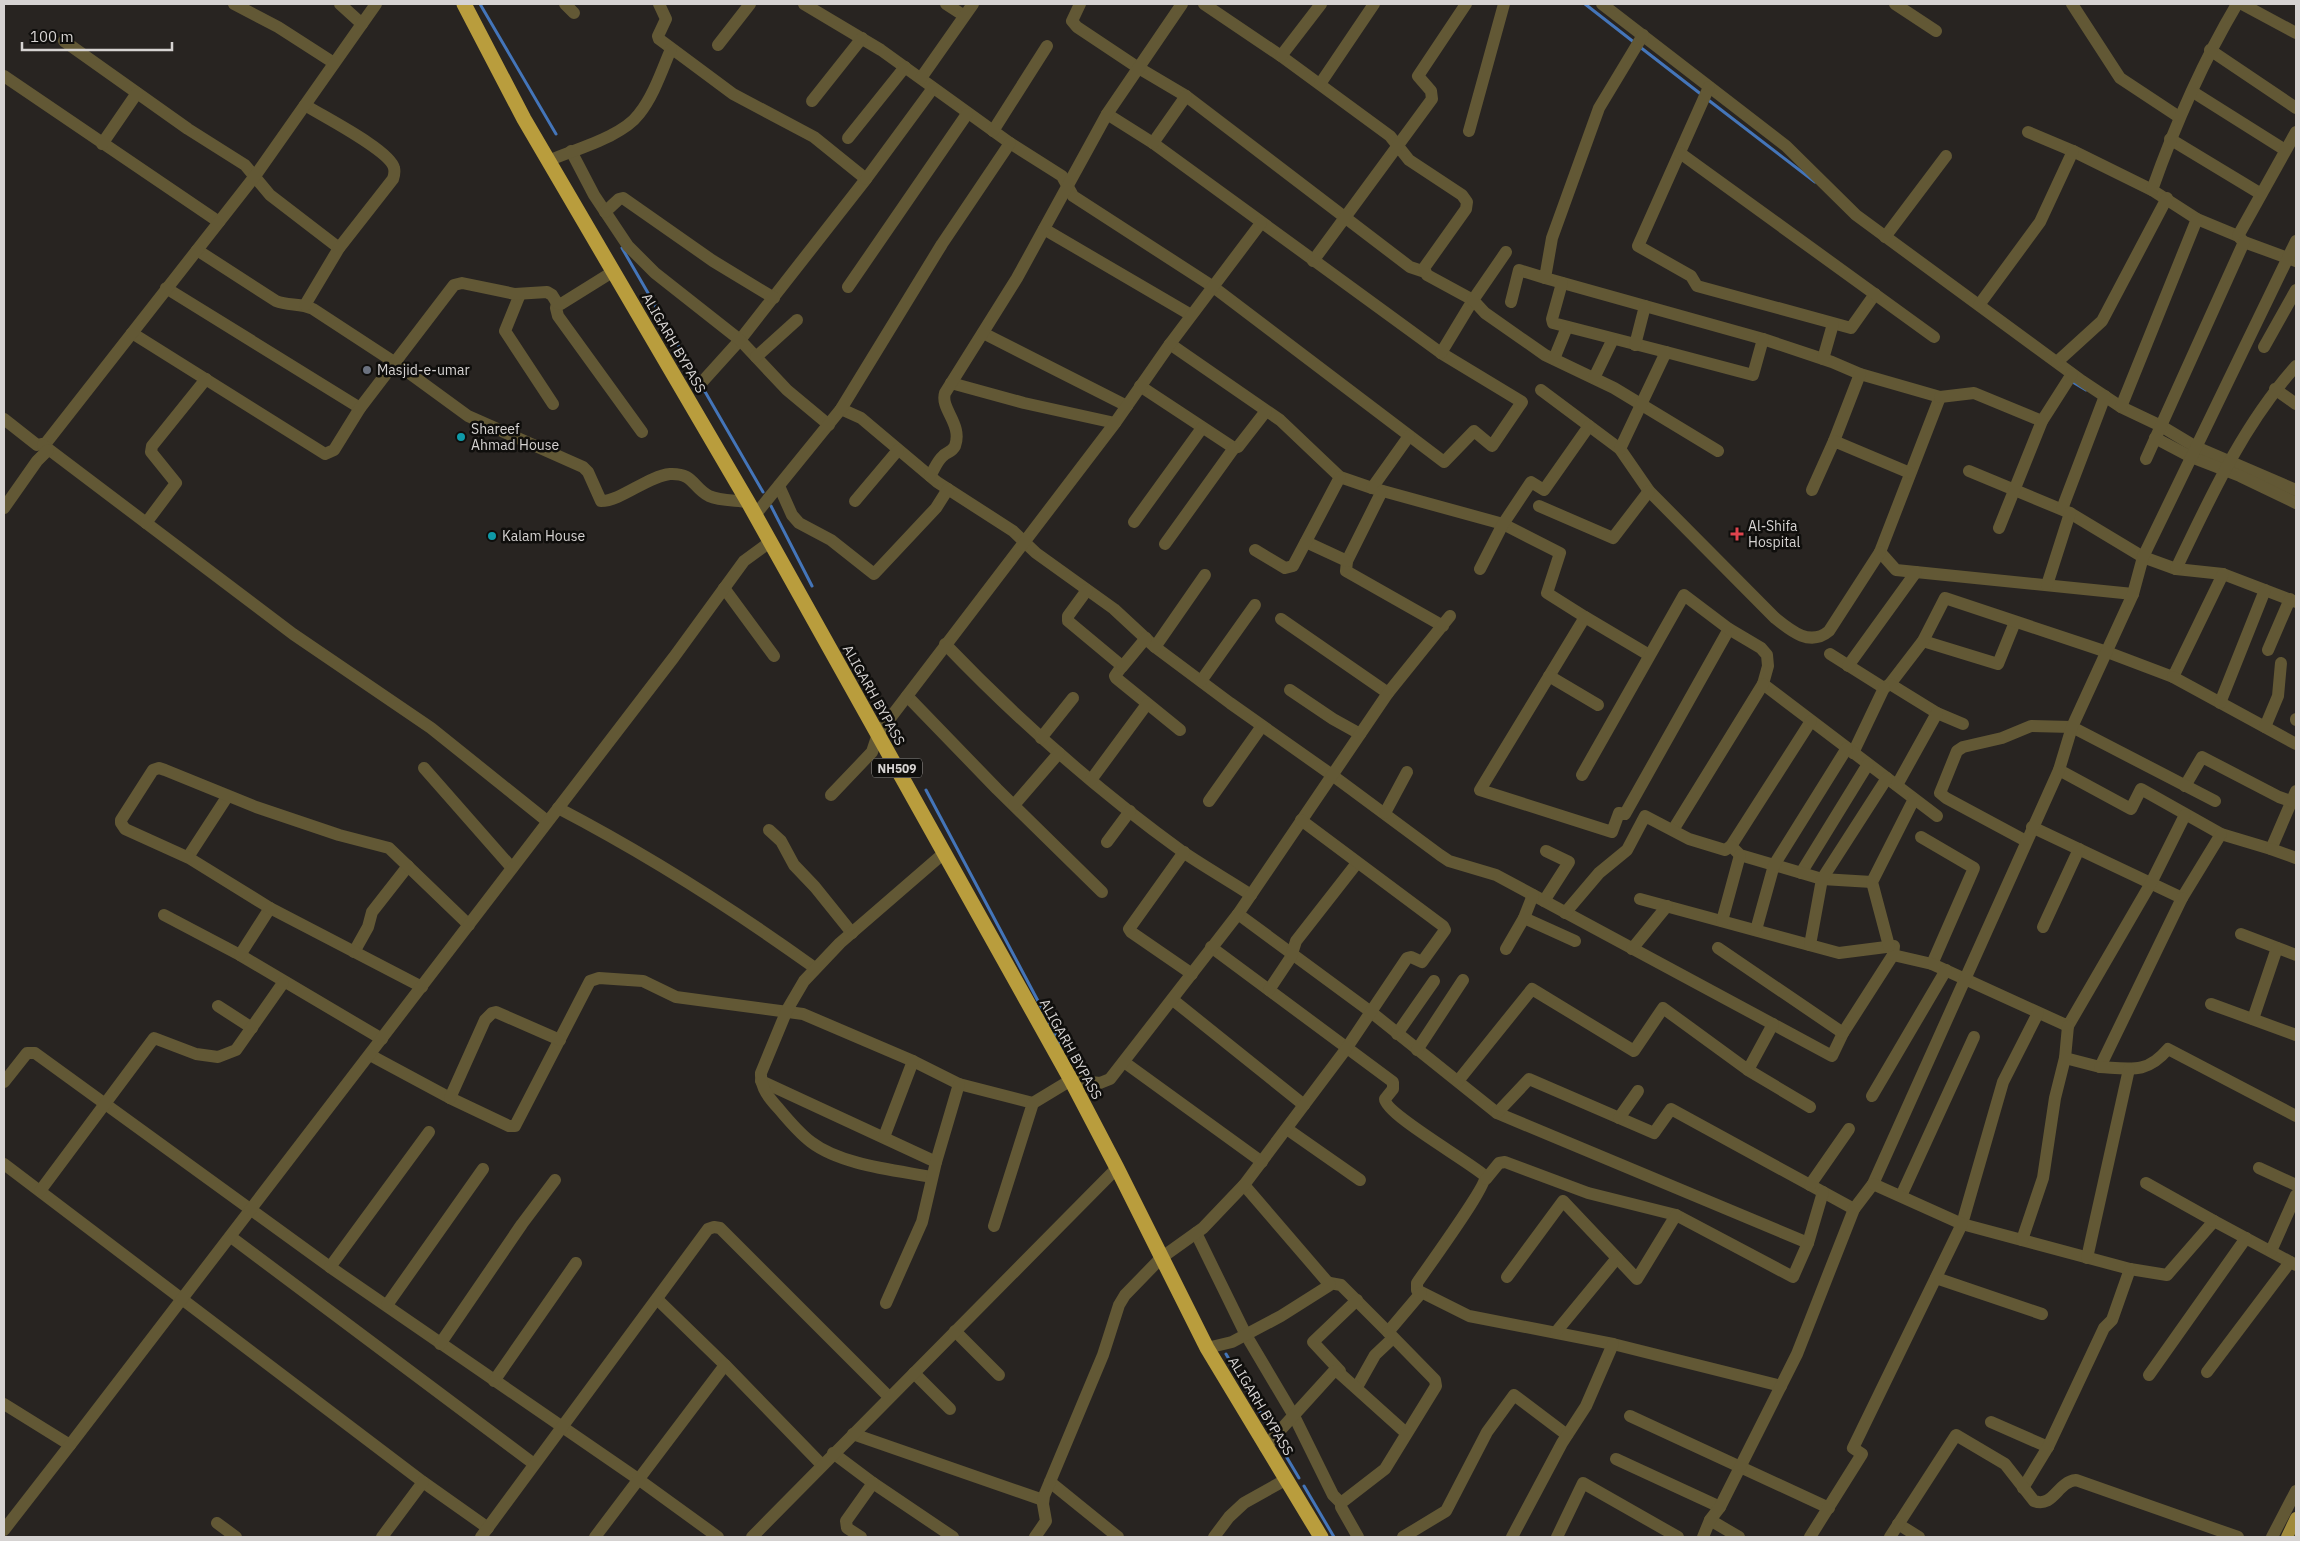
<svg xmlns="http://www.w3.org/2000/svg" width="2300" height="1541" viewBox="0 0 2300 1541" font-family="'IBM Plex Sans',sans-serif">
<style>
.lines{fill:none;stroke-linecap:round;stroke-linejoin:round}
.stream{stroke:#4475b9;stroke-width:3}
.minor{stroke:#625835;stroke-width:12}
.major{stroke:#a08a3c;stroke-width:12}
.highway{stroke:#b99d3d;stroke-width:15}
.worship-dot{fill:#6b7280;stroke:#0f0e0c;stroke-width:2}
.culture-dot{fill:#0f9aa8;stroke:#0f0e0c;stroke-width:2}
.health-dot{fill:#e0444e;stroke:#0f0e0c;stroke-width:2}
.labels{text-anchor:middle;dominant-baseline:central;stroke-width:5;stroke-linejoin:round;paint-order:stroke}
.shield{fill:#0f0e0c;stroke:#9a9897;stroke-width:1}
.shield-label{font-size:12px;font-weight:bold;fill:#d6d3d2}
.street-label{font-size:14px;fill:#d6d3d2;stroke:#0f0e0c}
.poi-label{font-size:14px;fill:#d6d3d2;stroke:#0f0e0c;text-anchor:start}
</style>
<rect width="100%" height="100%" fill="#282421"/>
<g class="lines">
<g class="stream">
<path d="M 480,4 L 556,134"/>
<path d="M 1585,4 L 1635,43"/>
<path d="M 1640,47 L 1702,95"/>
<path d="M 1707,99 L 1815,182"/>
<path d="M 622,248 L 763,492"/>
<path d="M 2071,381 L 2086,390"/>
<path d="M 771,506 L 812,586"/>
<path d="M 926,790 L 1063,1048"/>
<path d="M 1226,1354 L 1273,1434"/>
<path d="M 1280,1446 L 1299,1478"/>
<path d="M 1304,1486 L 1334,1537"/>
</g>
<g class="minor">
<path d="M 234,4 L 278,27 L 334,63"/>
<path d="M 340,4 L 362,24"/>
<path d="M 565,4 L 574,13"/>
<path d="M 659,4 L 666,19 L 658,36 L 659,39 L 733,94 L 814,137 L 866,179 L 740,340 L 703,381"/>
<path d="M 804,4 L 881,50 L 1010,143 L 1062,176 L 1073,196 L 1212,286 L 1444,462 L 1474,431 L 1492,446 L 1522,402 L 1441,353 L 1153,143 L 1107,114"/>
<path d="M 946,4 L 963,15"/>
<path d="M 1080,4 L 1072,21 L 1077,27 L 1137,67 L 1186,96 L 1410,267 L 1425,272"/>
<path d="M 1204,4 L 1281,56 L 1390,136 L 1409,160 L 1462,195 L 1467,202 L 1466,209 L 1424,268 L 1427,275 L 1473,300 L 1441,353"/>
<path d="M 1602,4 L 1786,146 L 1856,215 L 2082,381 L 2121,407 L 2161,426 L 2196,447 L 2296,490"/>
<path d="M 1895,4 L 1936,31"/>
<path d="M 2072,4 L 2120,78 L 2179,117"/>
<path d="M 2242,4 L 2296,33"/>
<path d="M 64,41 L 188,129 L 245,165 L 270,195 L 339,248"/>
<path d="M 718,45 L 750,4"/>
<path d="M 2210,50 L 2296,108"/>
<path d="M 1281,56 L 1321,4"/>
<path d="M 4,76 L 219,222"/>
<path d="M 921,78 L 973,4"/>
<path d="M 1320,84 L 1374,4"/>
<path d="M 1709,87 L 1638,246 L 1691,276 L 1697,286 L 1851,328 L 1875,294"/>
<path d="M 2193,92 L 2285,150"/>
<path d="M 812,101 L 862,38"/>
<path d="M 993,131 L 1047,46"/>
<path d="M 1469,131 L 1504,4"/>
<path d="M 2028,132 L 2073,151 L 2152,190 L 2197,219 L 2238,236 L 2244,242 L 2296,261"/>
<path d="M 848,138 L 905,67"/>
<path d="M 2170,139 L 2261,194"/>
<path d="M 1153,143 L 1186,96"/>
<path d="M 102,144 L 137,93"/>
<path d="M 571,151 L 594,195 L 628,246 L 655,273 L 740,340 L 787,390 L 829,425"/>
<path d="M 1680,153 L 1934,337"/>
<path d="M 548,161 C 575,149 622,137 639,114 C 654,95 662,70 671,49"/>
<path d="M 866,179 L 933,88"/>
<path d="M 2152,190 C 2175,125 2202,63 2237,4"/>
<path d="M 605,212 L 619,199 L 623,198 L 713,261 L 774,298"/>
<path d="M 1044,229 L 1191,315"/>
<path d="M 2238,236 L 2296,132"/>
<path d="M 1885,237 L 1946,156"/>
<path d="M 197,250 L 276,301 C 288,306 301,303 313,309 L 394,362 L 468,416 L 583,467 L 588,472 L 601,501 C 621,501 648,476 670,474 C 694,473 692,487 709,496 C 720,501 736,500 748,502"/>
<path d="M 1506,252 L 1473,300 L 1485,313 L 1545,355 L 1614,388 L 1718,451"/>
<path d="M 1313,261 L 1432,99 L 1431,91 L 1418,76 L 1466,4"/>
<path d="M 1545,278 L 1763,339 L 1832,362 L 1860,374 L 1940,397 L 1880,552 L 1896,570 L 2133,594"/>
<path d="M 1562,283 L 1552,319 L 1553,323 L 1666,352"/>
<path d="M 848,287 L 967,114"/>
<path d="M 166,288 L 360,408"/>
<path d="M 520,294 L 505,331 L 553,404"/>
<path d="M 1511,302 L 1519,270 L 1545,278 L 1552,238 L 1599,108 L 1643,35"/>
<path d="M 557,303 L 556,308 L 558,316 L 642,432"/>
<path d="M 305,305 L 339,248 L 393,179 C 394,176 395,172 394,168 C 390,150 322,116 305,105"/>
<path d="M 1979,305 L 2040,222 L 2073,151"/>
<path d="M 132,333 L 325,454 L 334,450 L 360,408 L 454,285 L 462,283 L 515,294 L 547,292 L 552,295 L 557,303 L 561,304 L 614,271"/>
<path d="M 983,333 L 1127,406"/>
<path d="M 1170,344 L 1280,420 L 1340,477 L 1372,488 L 1503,524 L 1560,553 L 1547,593 L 1585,617 L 1480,790 L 1612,832 L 1619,813 L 1625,814 L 1729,629"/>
<path d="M 1635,345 L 1645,306"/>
<path d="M 2264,347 L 2296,290"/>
<path d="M 756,357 L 797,320"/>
<path d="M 1554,359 L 1567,327"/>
<path d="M 1823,359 L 1833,324"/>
<path d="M 2057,362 L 2102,321 L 2167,198"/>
<path d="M 1594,378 L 1613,339"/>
<path d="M 951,383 L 1024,403 L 1115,423"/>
<path d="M 1140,386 L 1234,448 L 1238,447 L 1266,411"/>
<path d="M 2275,389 L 2296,404"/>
<path d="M 1541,390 L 1620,449 L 1649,491 L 1775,618 C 1791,631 1810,647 1829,631 L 1880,552"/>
<path d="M 1940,397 L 1974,393 L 2042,421"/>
<path d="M 2121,407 L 2197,219"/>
<path d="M 841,409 L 861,418 L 937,482 L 1013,531 L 1036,553 L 1114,609 L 1155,647 L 1230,703 L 1332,775 L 1440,855 L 1449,861 L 1496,875 L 1832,1056 L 1843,1033 L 1893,955"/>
<path d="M 4,419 L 37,445 L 46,443 L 255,176 L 376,4"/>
<path d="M 2155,438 L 2191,457 L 2240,476 L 2296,503"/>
<path d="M 1834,441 L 1860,374"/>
<path d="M 43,445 L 293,634 L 431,728 L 547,821"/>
<path d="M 1620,449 L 1666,352 L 1753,375 L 1763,339"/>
<path d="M 2146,459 L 2244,242"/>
<path d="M 1969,471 L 2070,513 L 2143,557 L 2176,569 L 2223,574 L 2296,602"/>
<path d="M 930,476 C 934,470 937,461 943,456 C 947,452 952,452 955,446 C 963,424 940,409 945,393 L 1017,278 L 1107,114 L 1182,4"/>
<path d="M 779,486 L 792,515 L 799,523 L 831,540 L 874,574 L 936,508 L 948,489"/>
<path d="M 1372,488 L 1409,436"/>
<path d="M 1812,490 L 1834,441 L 1910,473"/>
<path d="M 1382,491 L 1347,561 L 1346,571 L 1443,626"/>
<path d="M 855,501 L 898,450"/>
<path d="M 1539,506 L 1613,538 L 1649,491"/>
<path d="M 4,508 L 37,461 L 48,450"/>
<path d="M 2062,509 L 2105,396"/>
<path d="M 755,515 L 841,409 L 942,244 L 1010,143"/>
<path d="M 1134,522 L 1202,428"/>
<path d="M 146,523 L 176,483 L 151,452 L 152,446 L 206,379"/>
<path d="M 1999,528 L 2042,421 L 2072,374"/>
<path d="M 1306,542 L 1347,561"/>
<path d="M 1165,544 L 1234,448"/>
<path d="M 1255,550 L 1285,568 L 1293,566 L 1340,477"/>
<path d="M 1480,569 L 1503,524 L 1531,482 L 1544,490 L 1589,426"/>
<path d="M 2176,569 C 2210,498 2243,425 2296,366"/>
<path d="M 2047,585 L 2070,513"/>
<path d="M 724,588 L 774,656"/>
<path d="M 1087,590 L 1068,616 L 1068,621 L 1122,666 L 1115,676 L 1116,678 L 1180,730"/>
<path d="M 1585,617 L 1649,655"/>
<path d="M 1281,619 L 1388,693"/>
<path d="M 1923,641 L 1998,664 L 2015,622"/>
<path d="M 945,644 C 1018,720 1097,790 1183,852 C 1205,867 1228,880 1251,895"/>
<path d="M 1155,647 L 1205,575"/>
<path d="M 2268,650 L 2290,599"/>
<path d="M 1830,654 L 1884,688 L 1890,684 L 1923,641 L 1945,598 L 2107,652 L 2173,677 L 2223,574"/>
<path d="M 1848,666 L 1916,572"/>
<path d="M 1122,667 L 1146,638"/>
<path d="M 1549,676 L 1598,705"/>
<path d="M 2173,677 L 2296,744"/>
<path d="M 1201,681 L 1255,605"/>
<path d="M 1890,684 L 1937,713 L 1963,724"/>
<path d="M 1290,690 L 1333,719 L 1360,734"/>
<path d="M 907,696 L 997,789 L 1102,892"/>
<path d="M 2220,703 L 2265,590"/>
<path d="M 2296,719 L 2296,720"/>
<path d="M 2265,727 L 2278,696 L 2281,663"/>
<path d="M 1041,738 L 1073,698"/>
<path d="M 1853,753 L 1884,688"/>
<path d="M 424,768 L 512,868"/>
<path d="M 2059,770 L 2131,809 L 2141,789 L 2221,834 L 2271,849 L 2296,791"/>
<path d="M 1582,775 L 1684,595 L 1729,629 L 1761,648 L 1767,655 L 1768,666 L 1763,684 L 1937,816"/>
<path d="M 1091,780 L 1147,704"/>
<path d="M 1897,785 L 1937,713"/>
<path d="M 2185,786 L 2202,757 L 2279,797 L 2296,803"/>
<path d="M 831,795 L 872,752 L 878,734 L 1115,423 L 1170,344 L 1261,223"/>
<path d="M 1209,801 L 1262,726"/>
<path d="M 1014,805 L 1059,753"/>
<path d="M 558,808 C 648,855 733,909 815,968"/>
<path d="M 1385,813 L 1407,772"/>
<path d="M 2032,827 L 2182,898 L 2221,834"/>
<path d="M 769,830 L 781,841 L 794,865 L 815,887 L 852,933"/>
<path d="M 1673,830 L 1763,684"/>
<path d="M 1921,837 L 1974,868 L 1932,964"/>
<path d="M 2026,841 L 1946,798 L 1940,793 L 1957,751 L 1963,747 L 2002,738 L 2031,726 L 2072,727 L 2215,801"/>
<path d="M 1107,842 L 1130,811"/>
<path d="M 1731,846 L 1811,721"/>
<path d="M 2271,849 L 2296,858"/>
<path d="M 1184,852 L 1129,929 L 1131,932 L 1192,974"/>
<path d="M 188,857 L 227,797"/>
<path d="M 1801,873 L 1868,764"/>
<path d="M 1640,899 L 1839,953 L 1894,946 L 1893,955 L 1932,964 L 2068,1026 L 2151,883 L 2185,815"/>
<path d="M 1544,901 L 1569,862 L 1546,851"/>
<path d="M 1565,913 L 1599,873 L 1627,850 L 1645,816 L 1689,839 L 1725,850 L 1731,846 L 1740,855 L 1822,879 L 1872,882"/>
<path d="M 1238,914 L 1371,1012 L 1497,1113 L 1808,1243"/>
<path d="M 164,915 L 240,955 L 382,1039"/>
<path d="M 1524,918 L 1575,941"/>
<path d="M 1722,921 L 1740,855"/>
<path d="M 2043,927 L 2079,849"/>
<path d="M 1756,930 L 1774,865 L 1847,748"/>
<path d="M 2241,934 L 2296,955"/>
<path d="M 1810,945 L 1822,879 L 1887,778"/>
<path d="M 1889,946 L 1872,882 L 1914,799"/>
<path d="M 1211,947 L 1393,1082 L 1393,1089 L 1385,1099 C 1385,1114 1470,1162 1485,1176 C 1487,1186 1427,1268 1417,1283 L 1417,1290 L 1469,1316 L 1613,1344 L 1781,1386"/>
<path d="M 1718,948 L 1843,1033"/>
<path d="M 1506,949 L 1524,918 L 1533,895"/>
<path d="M 1632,949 L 1667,906"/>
<path d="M 354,952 L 368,927 L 372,912 L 408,866"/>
<path d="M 240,955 L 270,908"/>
<path d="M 422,987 L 270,908 L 189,858 L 125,829 L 121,823 L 121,820 L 153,770 L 159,768 L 165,770 L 256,807 L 339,835 L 389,848 L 469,925"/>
<path d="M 1269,990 L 1291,957 L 1296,941 L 1357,863"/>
<path d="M 1173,1000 L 1304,1105"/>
<path d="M 2211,1004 L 2296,1035"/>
<path d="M 218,1006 L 252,1028"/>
<path d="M 2038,1013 L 2003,1082 L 1962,1224 L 2130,1269 L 2167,1275 L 2214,1221 L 2296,1265"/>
<path d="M 2253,1019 L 2277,948"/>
<path d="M 1397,1034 L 1434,981"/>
<path d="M 1417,1050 L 1463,980"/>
<path d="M 370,1055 L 450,1098 L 509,1126 L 515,1126 L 590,981 L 599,978 L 643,981 L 676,997 L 803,1014 L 913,1061 L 959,1084 L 1033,1103"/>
<path d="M 2065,1058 L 2100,1067 L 2182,898"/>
<path d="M 1124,1062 L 1262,1162"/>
<path d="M 2100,1067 C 2131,1069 2147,1074 2168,1049 L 2296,1116"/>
<path d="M 1748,1070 L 1810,1107"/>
<path d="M 761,1081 L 936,1162"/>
<path d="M 1458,1081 L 1532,989 L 1634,1051 L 1663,1008 L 1748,1070 L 1773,1024"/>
<path d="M 4,1082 L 27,1053 L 35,1053 L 330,1267 L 638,1479 L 718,1537"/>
<path d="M 1872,1096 L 1946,970"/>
<path d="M 450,1098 L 485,1020 L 492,1013 L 496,1012 L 560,1040"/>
<path d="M 1497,1113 L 1529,1079 L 1654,1133 L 1671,1109 L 1854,1209"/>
<path d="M 1619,1118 L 1638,1091"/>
<path d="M 1287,1129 L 1360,1180"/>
<path d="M 884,1137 L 913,1061"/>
<path d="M 4,1164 L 423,1482 L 488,1528"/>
<path d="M 2259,1168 L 2296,1185"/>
<path d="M 932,1177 C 895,1170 841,1165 811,1142 C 799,1133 789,1121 779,1109 C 770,1099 760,1088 761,1073 L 787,1010 L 804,981 L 840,943 L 944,853"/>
<path d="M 1486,1179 L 1499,1163 L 1505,1162 L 1588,1193 L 1676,1215 L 1793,1277 L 1808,1243 L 1823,1192"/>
<path d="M 2146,1183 L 2214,1221"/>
<path d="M 1810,1185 L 1849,1129"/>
<path d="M 40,1191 L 154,1038 L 196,1054 L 218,1057 L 236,1050 L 283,983"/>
<path d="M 1901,1196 L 1974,1037"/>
<path d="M 994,1226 L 1033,1103 L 1071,1080 L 1100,1083 L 1110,1079 L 1238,914 L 1388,693 L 1450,616"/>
<path d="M 1196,1233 L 1246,1335 L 1294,1416 L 1333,1495 L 1341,1503"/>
<path d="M 231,1237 L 534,1464"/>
<path d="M 2022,1240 L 2043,1178 L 2055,1098 L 2065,1058 L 2068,1026"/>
<path d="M 2271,1251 L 2296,1195"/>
<path d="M 2087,1258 L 2129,1069"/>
<path d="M 330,1267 L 429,1132"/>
<path d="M 1507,1277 L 1563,1201 L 1637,1279 L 1676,1215"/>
<path d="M 1936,1278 L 2042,1314"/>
<path d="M 1330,1283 L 1341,1285 L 1388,1332"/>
<path d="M 657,1299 L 725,1365 L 822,1465"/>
<path d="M 886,1303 L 922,1222 L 936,1162 L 959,1084"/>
<path d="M 387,1305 L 483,1169"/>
<path d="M 955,1331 L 999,1375"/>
<path d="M 1556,1332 L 1617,1258"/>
<path d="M 440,1344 L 522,1224 L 555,1180"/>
<path d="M 1207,1348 L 1232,1342 L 1281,1316 L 1330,1285 L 1244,1185"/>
<path d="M 1340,1371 L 1313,1342 L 1357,1300"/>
<path d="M 2207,1372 L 2290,1262"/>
<path d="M 914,1373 L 950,1409"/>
<path d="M 2149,1375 L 2246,1238"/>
<path d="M 494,1381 L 576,1263"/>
<path d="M 1357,1387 L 1375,1355 L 1393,1338"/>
<path d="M 4,1404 L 70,1445 L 674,657 L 744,561 L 770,542"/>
<path d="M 1630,1416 L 1829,1508"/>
<path d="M 1991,1422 L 2048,1447"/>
<path d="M 853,1434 L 1043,1500"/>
<path d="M 1265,1447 L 1334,1371 L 1337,1371 L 1406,1433"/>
<path d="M 833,1453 L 873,1483 L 953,1537"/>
<path d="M 1616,1459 L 1720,1507"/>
<path d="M 1050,1482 L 1118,1537"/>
<path d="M 2023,1488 L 2048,1447 L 2104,1328 L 2112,1320 L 2130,1269"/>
<path d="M 1710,1520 L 1739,1537"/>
<path d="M 217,1523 L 236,1537"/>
<path d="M 1898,1524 L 1919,1537"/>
<path d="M 4,1530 L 70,1445"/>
<path d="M 382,1537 L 423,1482"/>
<path d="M 481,1537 L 708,1229 L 714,1227 L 720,1228 L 889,1397"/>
<path d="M 595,1537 L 725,1365"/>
<path d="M 752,1537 L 1117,1168"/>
<path d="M 861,1537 L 847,1528 L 846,1521 L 873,1483"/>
<path d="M 1035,1537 L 1046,1521 L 1043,1504 L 1044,1496 L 1103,1355 L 1119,1305 L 1125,1295 L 1161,1258 L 1203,1228 L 1244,1185 L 1346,1049 L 1407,958 L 1411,957 L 1422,962 L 1445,930 L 1443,926 L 1301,820"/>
<path d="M 1214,1537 L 1229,1517 L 1244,1503 L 1287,1479"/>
<path d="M 1358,1537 L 1341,1507 L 1341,1503 L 1385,1469 L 1436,1386 L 1435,1380 L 1388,1332 L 1421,1293"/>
<path d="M 1403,1537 L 1446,1511 L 1487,1432 L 1514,1395 L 1567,1435"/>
<path d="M 1512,1537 L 1562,1443 L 1586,1406 L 1613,1344"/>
<path d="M 1557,1537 L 1583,1483 L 1678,1537"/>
<path d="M 1703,1537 L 1710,1520 L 1720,1507 L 1797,1354 L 1854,1209 L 1873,1184 L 2059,770 L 2072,727 L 2133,594 L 2143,557 L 2296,241"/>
<path d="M 1810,1537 L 1862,1454 L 1853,1448 L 1962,1224 L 1873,1184"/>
<path d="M 1890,1537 L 1956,1435 L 2005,1464 L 2034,1501 C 2054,1508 2057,1482 2076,1480 L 2238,1537"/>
<path d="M 2272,1537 L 2296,1491"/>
</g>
<path class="major" d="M 2287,1537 L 2296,1518"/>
<path class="highway" d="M 464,4 L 524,119 L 748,502 L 1071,1080 L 1117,1168 L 1207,1348 L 1321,1537"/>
</g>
<circle class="worship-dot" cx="367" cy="370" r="5"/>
<g class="culture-dot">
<circle cx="461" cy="437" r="5"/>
<circle cx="492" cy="536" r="5"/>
</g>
<path class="health-dot" d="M1734.5 526.5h5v5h5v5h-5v5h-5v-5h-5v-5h5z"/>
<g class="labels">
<rect class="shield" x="872" y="758.5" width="50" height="19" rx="4"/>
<g class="shield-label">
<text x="897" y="768">NH509</text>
</g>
<g class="street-label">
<text transform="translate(674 343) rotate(60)">ALIGARH BYPASS</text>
<text transform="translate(874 695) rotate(61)">ALIGARH BYPASS</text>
<text transform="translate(1071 1049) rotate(61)">ALIGARH BYPASS</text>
<text transform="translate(1261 1406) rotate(59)">ALIGARH BYPASS</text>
</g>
<g class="poi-label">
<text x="377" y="370">Masjid-e-umar</text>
<text x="471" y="429">Shareef<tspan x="471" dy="16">Ahmad House</tspan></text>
<text x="1748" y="526">Al-Shifa<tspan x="1748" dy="16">Hospital</tspan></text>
<text x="502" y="536">Kalam House</text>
</g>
</g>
<rect width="2300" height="1541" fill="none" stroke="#d6d3d2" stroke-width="10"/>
<path d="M22 42v8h150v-8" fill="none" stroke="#d6d3d2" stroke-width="2.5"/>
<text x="30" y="42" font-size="15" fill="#d6d3d2" stroke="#0f0e0c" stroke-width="4" paint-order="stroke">100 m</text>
</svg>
